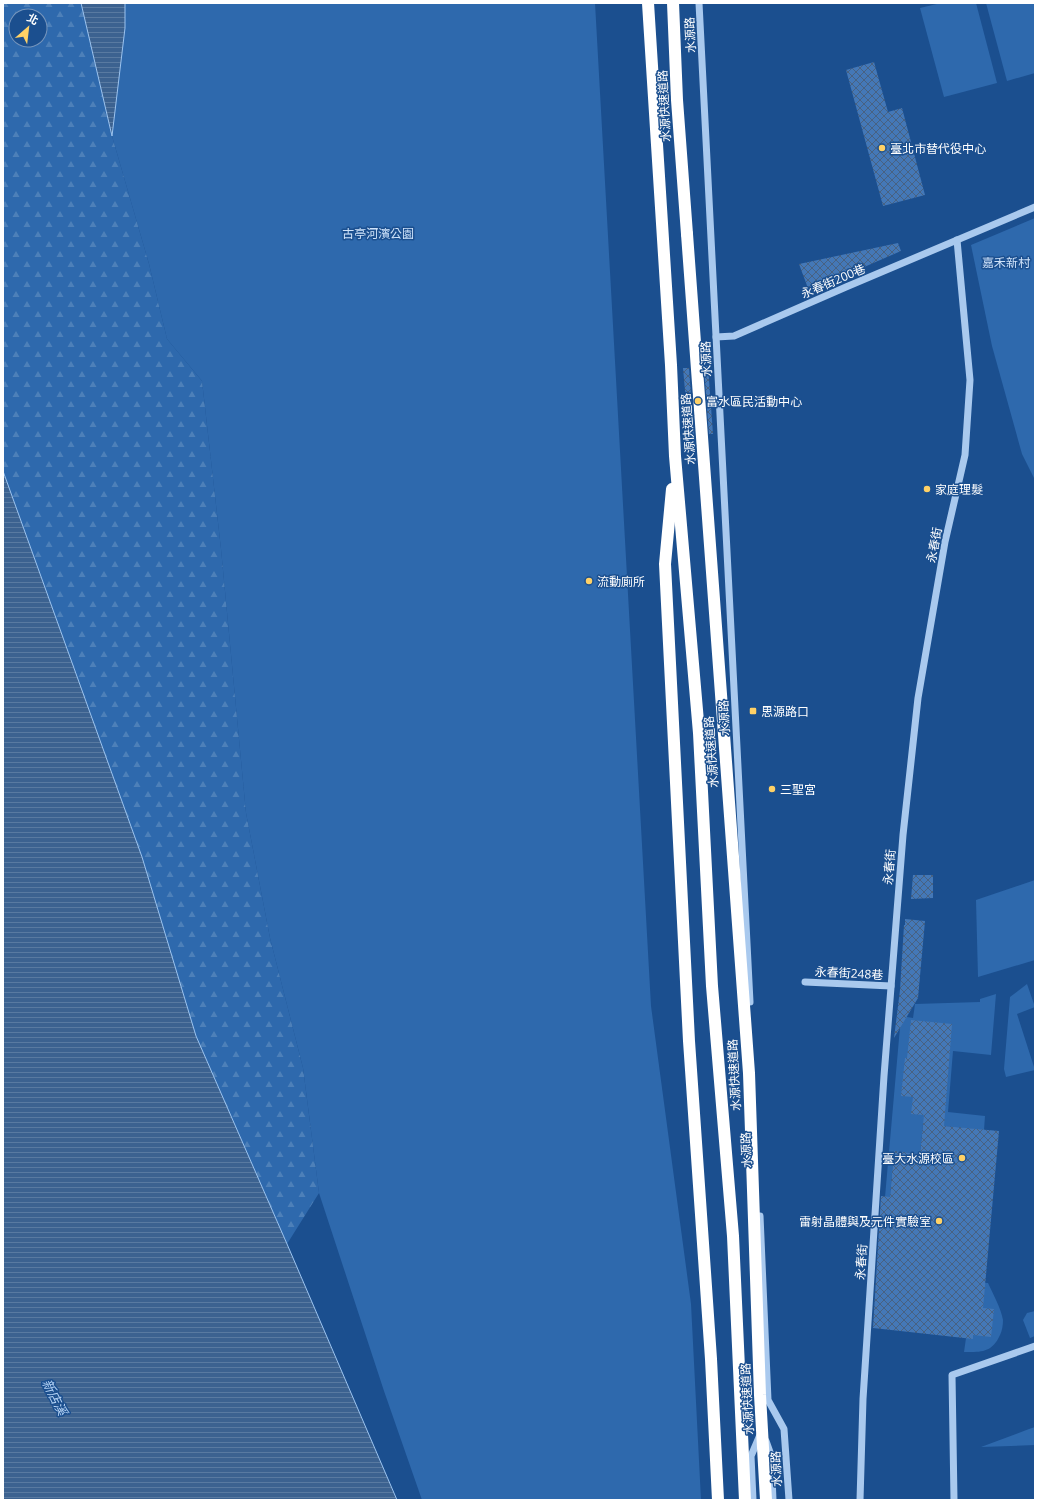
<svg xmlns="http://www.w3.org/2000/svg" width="1038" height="1503" viewBox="0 0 1038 1503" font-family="'Open Sans','Noto Sans TC',sans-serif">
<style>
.green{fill:#2e69ad}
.forest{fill:url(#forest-firs);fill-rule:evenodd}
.water{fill:url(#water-rules);stroke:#9cc4f0}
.building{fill:url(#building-cross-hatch)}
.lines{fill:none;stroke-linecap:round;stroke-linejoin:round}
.minor{stroke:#a9c9ee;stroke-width:7}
.highway{stroke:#fff;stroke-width:12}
.highway-bridge{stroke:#fff;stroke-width:12}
.poi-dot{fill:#ffd166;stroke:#1b4f8f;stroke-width:1.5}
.labels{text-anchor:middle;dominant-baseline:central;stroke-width:3;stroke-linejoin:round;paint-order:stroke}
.street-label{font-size:12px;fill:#fff;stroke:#1b4f8f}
.poi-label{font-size:12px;fill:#fff;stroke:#1b4f8f;text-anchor:start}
.park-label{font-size:12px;fill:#cfe3fa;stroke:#1b4f8f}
.water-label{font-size:13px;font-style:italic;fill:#b5d3f5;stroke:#1b4f8f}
</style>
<defs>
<pattern id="forest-firs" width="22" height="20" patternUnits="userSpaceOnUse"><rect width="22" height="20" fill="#2e69ad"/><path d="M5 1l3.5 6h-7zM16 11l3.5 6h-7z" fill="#4d80b9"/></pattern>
<pattern id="water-rules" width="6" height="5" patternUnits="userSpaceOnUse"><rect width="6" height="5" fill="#3c6290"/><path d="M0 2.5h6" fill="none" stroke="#597aa1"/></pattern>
<pattern id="building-cross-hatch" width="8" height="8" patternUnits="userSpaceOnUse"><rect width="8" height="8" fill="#4478b7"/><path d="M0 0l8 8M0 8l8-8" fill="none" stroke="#486282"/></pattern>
</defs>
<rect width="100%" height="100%" fill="#1b4f8f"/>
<g class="green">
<path d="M 125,3 L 595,3 L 651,1006 L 691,1304 L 701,1500 L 422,1500 L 384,1391 L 319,1193 L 303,1068 L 270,938 L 246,813 L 221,549 L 202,381 L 167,339 L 149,264 L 112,136 L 125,28 Z"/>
<path d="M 941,3 L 976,3 L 997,83 L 944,97 L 920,8 Z"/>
<path d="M 986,3 L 1035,3 L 1035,73 L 1007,81 Z"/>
<path d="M 1035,218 L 1035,480 L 1022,454 L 992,346 L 971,245 Z"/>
<path d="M 1035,880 L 1035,960 L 978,977 L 976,900 Z"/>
<path d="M 1027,984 L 1035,1007 L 1017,1014 L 1035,1070 L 1006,1077 L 1004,1069 L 1010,997 Z"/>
<path d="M 996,994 L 991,1055 L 953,1051 L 948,1112 L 985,1116 L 984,1130 L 923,1124 L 920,1154 L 894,1151 L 890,1197 L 885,1197 L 901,1016 L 913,1018 L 915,1004 L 980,1002 L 980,999 Z"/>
<path d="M 985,1283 L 988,1283 C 993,1294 1001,1308 1003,1320 C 1003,1325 1002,1331 1000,1335 C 992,1353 981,1352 964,1352 L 966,1338 Z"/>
<path d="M 1035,1311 L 1035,1336 L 1030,1338 L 1023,1320 L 1027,1313 Z"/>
<path d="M 1035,1427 L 1035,1445 L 981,1447 L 1029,1429 Z"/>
</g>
<path class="forest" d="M 3,3 L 81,3 L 112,136 L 149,264 L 167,339 L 202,381 L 221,549 L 246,813 L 270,938 L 303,1068 L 319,1193 L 287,1244 L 196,1036 L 142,857 L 3,471 ZM 16,16 L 40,16 L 40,40 L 16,40 Z"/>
<g class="water">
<path d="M 81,3 L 125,3 L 125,28 L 112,136 Z"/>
<path d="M 3,471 L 142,857 L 196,1036 L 287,1244 L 397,1500 L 3,1500 Z"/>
</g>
<g class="building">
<path d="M 874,62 L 888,112 L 902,108 L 925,195 L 883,206 L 846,70 Z"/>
<path d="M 898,243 L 901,251 L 809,291 L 799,264 Z"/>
<path d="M 704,366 L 708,366 L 713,434 L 709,434 Z"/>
<path d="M 683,368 L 689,368 L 694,435 L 689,436 Z"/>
<path d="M 913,875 L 933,875 L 933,898 L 911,899 Z"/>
<path d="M 905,919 L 925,921 L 918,998 L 894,1038 L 900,990 L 904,925 L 905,925 Z"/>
<path d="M 911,1020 L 952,1024 L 944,1126 L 999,1131 L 983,1308 L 994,1309 L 991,1337 L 973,1335 L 973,1339 L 873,1328 L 881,1196 L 890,1197 L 894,1151 L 920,1154 L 924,1115 L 911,1114 L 913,1097 L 901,1096 L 905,1058 L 907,1058 Z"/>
</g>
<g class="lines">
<g class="minor">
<path d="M 699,3 L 750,1002"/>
<path d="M 716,337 L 734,336 L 846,287 L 1035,207"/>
<path d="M 805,982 L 891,986"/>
<path d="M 760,1216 L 768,1400 L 784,1429 L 789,1500"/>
<path d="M 766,1441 L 771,1455 L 773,1500"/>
<path d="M 753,1500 L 751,1456 L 760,1435"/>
<path d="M 860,1500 L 863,1399 L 884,1076 L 903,835 L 918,698 L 945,542 L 965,455 L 970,380 L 957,240"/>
<path d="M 954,1500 L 952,1375 L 1035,1346"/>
</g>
<g class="highway">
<path d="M 648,3 L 671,365 L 675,456 L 699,733 L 712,986 L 733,1236 L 745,1500"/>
<path d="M 673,3 L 677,100 L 687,234"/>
<path d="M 672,489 L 665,564 L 689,1041 L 711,1359 L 718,1500"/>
</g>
<path class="highway-bridge" d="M 687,234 L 749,1073 L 760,1395 L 766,1500"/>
</g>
<g class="poi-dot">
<circle cx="882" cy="148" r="4"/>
<circle cx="698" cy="401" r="4"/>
<circle cx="927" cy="489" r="4"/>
<circle cx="589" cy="581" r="4"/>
<rect x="749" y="707" width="8" height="8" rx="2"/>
<circle cx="772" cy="789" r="4"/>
<circle cx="962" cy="1158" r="4"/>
<circle cx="939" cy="1221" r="4"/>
</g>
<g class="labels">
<g class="street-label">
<text transform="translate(690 35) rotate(-93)">水源路</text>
<text transform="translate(664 106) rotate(-93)">水源快速道路</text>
<text transform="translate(833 281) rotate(-23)">永春街200巷</text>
<text transform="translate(706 359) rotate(-93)">水源路</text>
<text transform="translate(688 429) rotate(-94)">水源快速道路</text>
<text transform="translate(934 545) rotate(-79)">永春街</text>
<text transform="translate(724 718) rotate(-93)">水源路</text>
<text transform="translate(711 752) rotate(-94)">水源快速道路</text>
<text transform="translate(889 867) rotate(-85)">永春街</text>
<text transform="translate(849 973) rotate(3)">永春街248巷</text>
<text transform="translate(734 1075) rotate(-93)">水源快速道路</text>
<text transform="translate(746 1150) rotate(-93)">水源路</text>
<text transform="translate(861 1262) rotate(-86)">永春街</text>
<text transform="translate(747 1399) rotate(-93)">水源快速道路</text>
<text transform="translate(776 1469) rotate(-93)">水源路</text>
</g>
<g class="poi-label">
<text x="890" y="148">臺北市替代役中心</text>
<text x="706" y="401">富水區民活動中心</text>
<text x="935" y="489">家庭理髮</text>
<text x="597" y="581">流動廁所</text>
<text x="761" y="711">思源路口</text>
<text x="780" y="789">三聖宮</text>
<text x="954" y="1158" text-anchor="end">臺大水源校區</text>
<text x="931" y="1221" text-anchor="end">雷射晶體與及元件實驗室</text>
</g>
<g class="park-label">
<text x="378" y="233">古亭河濱公園</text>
<text x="1006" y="262">嘉禾新村</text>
</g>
<g class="water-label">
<text transform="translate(55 1397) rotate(63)">新店溪</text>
</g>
</g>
<rect width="1038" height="1503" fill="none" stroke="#ffffff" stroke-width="8"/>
<g transform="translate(28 28) rotate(28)"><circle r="19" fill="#1b4f8f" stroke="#7695bc"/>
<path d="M0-3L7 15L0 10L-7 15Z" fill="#ffd166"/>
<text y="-6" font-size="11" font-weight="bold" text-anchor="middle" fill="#ffffff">北</text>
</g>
</svg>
